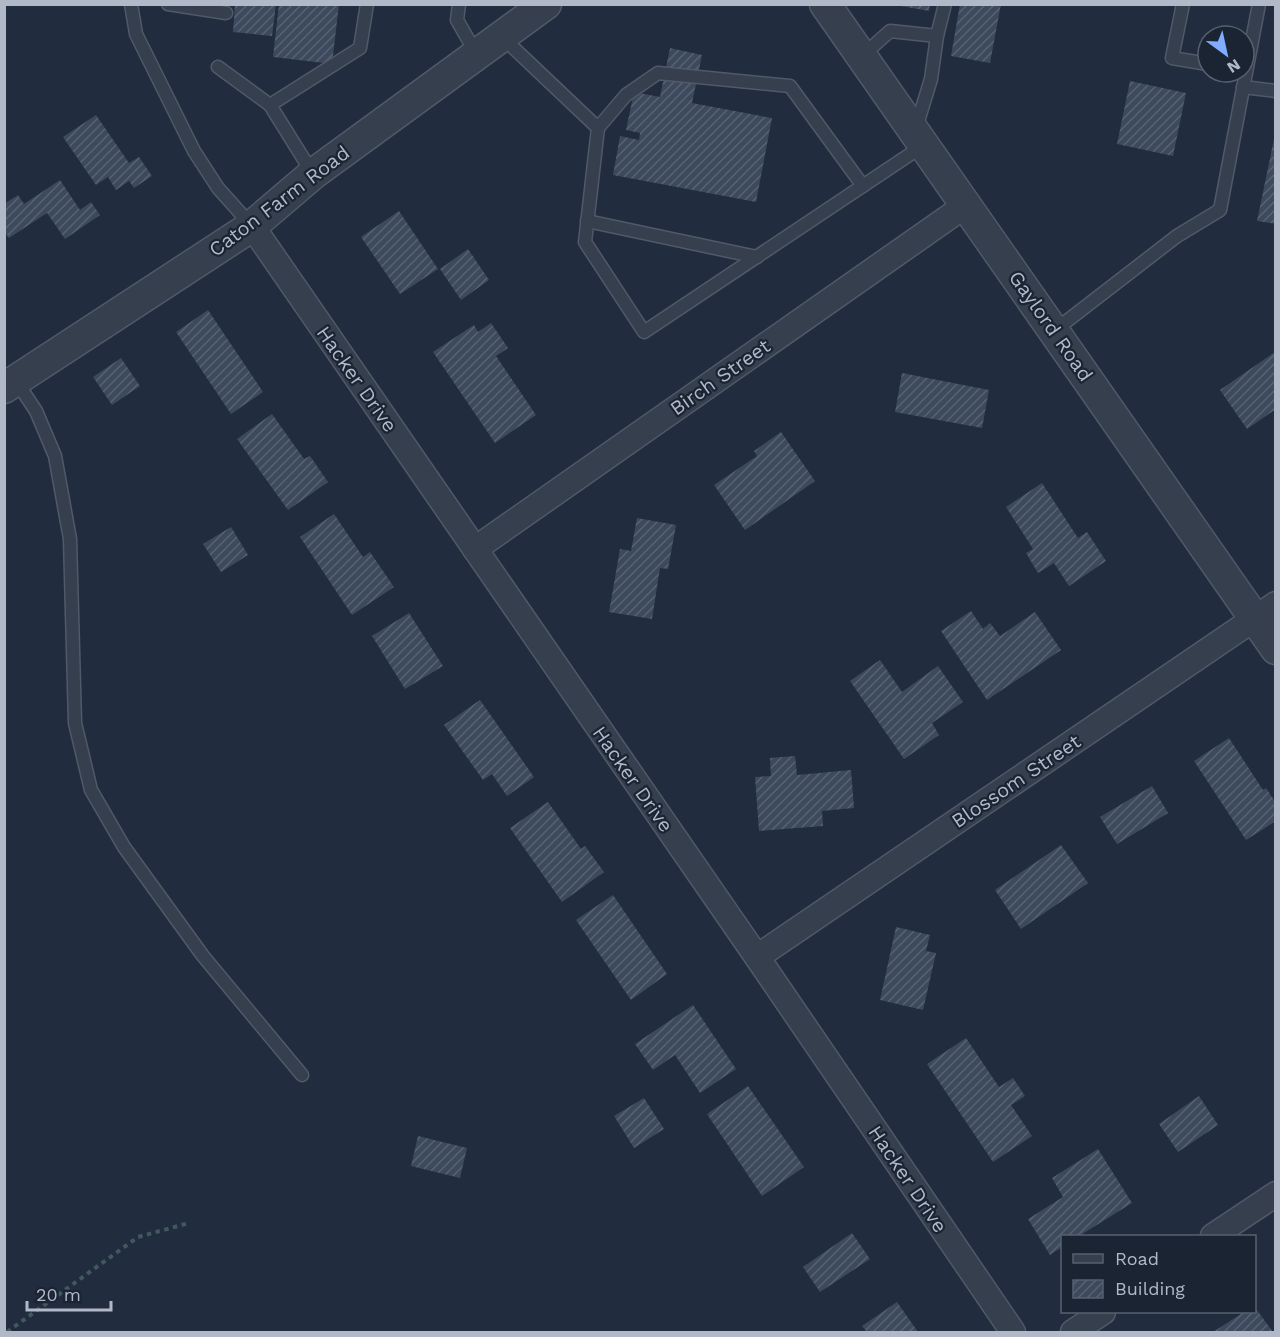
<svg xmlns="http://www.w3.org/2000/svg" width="1280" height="1337" viewBox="0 0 1280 1337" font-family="'Work Sans',sans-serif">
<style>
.building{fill:url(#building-hatch)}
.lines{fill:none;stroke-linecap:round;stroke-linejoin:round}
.service-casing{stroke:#515969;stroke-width:15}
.minor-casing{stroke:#515969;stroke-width:27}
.tertiary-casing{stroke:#515969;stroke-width:33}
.path{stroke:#41585c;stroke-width:4;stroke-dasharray:4.5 4.5;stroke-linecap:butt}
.service{stroke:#353f4e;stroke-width:12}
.minor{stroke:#353f4e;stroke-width:24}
.tertiary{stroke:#353f4e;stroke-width:30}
.labels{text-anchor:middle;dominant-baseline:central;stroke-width:4.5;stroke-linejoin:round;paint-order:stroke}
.street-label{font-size:20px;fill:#b1b9c9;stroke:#1b2433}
</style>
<defs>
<pattern id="building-hatch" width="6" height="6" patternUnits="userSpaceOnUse" patternTransform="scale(1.5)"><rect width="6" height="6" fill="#3d4a5d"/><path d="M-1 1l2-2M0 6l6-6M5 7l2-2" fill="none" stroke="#576273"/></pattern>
</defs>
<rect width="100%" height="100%" fill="#212c3e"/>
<g class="building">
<path d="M 235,4 L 276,4 L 272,36 L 233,32 Z"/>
<path d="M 279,4 L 339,4 L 332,64 L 273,57 Z"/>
<path d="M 901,4 L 930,4 L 929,11 L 901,6 Z"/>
<path d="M 960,4 L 1001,4 L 990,63 L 951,56 Z"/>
<path d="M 670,48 L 702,55 L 692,103 L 772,118 L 756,202 L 613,175 L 620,136 L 639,140 L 640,133 L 626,130 L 634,92 L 660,97 Z"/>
<path d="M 1130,81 L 1186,93 L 1173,156 L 1117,144 Z"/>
<path d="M 96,115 L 129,163 L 139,157 L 152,176 L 134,188 L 129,181 L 116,190 L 108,177 L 96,185 L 63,137 Z"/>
<path d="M 1274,139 L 1276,139 L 1276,224 L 1257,221 Z"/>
<path d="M 60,180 L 80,210 L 91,202 L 100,215 L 65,239 L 47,213 L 9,238 L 4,231 L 4,204 L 18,195 L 24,204 Z"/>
<path d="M 399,211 L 438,269 L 400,294 L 361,237 Z"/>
<path d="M 468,249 L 489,280 L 461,300 L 440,269 Z"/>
<path d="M 208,310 L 263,392 L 231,414 L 176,332 Z"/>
<path d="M 491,323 L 508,348 L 496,356 L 536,415 L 495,443 L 433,352 L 474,325 L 478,332 Z"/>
<path d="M 1275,352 L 1276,409 L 1247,429 L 1220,390 Z"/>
<path d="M 121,358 L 140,386 L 112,405 L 93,377 Z"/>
<path d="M 902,373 L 989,390 L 982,428 L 895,412 Z"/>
<path d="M 272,414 L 304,459 L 310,456 L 328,482 L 288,510 L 237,439 Z"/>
<path d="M 781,432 L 815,481 L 745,530 L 714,485 L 757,456 L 754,451 Z"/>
<path d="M 1042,483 L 1078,538 L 1087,532 L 1106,561 L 1069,586 L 1054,563 L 1038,573 L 1026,553 L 1033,549 L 1006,507 Z"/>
<path d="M 334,514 L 363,557 L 370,552 L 394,587 L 352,615 L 300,537 Z"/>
<path d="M 637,518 L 676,525 L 668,569 L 660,568 L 652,619 L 609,612 L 620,549 L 631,551 Z"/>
<path d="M 231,527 L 248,555 L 221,572 L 203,544 Z"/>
<path d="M 971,611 L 983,629 L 990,623 L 1000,636 L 1035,612 L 1061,650 L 987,700 L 941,631 Z"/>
<path d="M 409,613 L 443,666 L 405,689 L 372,636 Z"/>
<path d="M 880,660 L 902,692 L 938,666 L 963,702 L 932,723 L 939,735 L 904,759 L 850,681 Z"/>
<path d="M 480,700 L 534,777 L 507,796 L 492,774 L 483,780 L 444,725 Z"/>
<path d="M 1229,738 L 1263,790 L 1266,788 L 1276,803 L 1276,821 L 1246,840 L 1194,761 Z"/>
<path d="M 795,756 L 797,775 L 851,770 L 854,808 L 822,811 L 823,826 L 759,831 L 755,777 L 771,776 L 770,758 Z"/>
<path d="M 1152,786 L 1168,813 L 1117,844 L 1100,817 Z"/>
<path d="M 548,802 L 581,849 L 585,846 L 604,872 L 562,902 L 510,828 Z"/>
<path d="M 1061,845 L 1088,883 L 1021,929 L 995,890 Z"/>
<path d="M 613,895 L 667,974 L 631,1000 L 576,920 Z"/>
<path d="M 896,927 L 930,935 L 926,951 L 936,953 L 923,1010 L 880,1000 Z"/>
<path d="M 693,1005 L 736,1069 L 700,1093 L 675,1055 L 653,1070 L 635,1044 Z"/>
<path d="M 966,1038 L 999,1087 L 1013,1078 L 1025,1096 L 1011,1105 L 1032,1136 L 993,1162 L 927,1064 Z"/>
<path d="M 748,1086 L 804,1167 L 762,1196 L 707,1114 Z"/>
<path d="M 1199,1096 L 1218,1125 L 1178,1152 L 1159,1124 Z"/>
<path d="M 644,1098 L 664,1129 L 634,1148 L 614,1116 Z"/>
<path d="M 418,1136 L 467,1148 L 460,1178 L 411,1166 Z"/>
<path d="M 1098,1149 L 1132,1203 L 1079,1236 L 1062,1236 L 1062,1247 L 1050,1255 L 1028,1219 L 1063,1197 L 1052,1178 Z"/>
<path d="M 852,1233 L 870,1259 L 820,1292 L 803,1267 Z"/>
<path d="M 897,1302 L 918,1332 L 867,1332 L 862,1326 Z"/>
<path d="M 1254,1306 L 1273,1332 L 1213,1332 L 1244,1312 L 1254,1312 Z"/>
</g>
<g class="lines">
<defs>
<g id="service">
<path d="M 131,4 L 136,34 L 194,151 L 218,188 L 251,225"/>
<path d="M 168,4 L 226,13"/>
<path d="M 459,4 L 457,20 L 477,55"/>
<path d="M 1183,4 L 1172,58 L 1208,64"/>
<path d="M 502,37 L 598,128 L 585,242 L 644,332 L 924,145"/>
<path d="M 862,56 L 890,31 L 937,36"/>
<path d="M 218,67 L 270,105"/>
<path d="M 1243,87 L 1276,91"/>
<path d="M 598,128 L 626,95 L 658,73 L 790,86 L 863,186"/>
<path d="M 916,128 L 931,79 L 937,36 L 945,4"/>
<path d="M 313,174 L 270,105 L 360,48 L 367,4"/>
<path d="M 587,221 L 757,257"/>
<path d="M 1054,331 L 1177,236 L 1220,210 L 1259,4"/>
<path d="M 16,381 L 36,411 L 55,456 L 70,539 L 75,723 L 91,790 L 124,847 L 203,956 L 302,1075"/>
</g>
<g id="minor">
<path d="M 252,226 L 757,957 L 1013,1332"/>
<path d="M 475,549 L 966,205"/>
<path d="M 757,957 L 1276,604"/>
<path d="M 1213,1236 L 1276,1194"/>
<path d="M 1073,1332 L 1103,1312"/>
</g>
<g id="tertiary">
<path d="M 825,4 L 1276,649"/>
<path d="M 4,388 L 252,226 L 313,174 L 546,4"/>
</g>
</defs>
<use href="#service" class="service-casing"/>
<use href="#minor" class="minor-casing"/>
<use href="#tertiary" class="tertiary-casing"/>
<path class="path" d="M 7,1332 L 138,1237 L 189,1223"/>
<use href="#service" class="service"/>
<use href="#minor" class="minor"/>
<use href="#tertiary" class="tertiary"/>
</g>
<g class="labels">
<g class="street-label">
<text transform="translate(279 201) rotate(-37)">Caton Farm Road</text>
<text transform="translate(1051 326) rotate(55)">Gaylord Road</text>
<text transform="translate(720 377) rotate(-35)">Birch Street</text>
<text transform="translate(357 379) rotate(55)">Hacker Drive</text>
<text transform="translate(633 779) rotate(55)">Hacker Drive</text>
<text transform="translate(1016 781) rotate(-34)">Blossom Street</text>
<text transform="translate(908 1179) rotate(56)">Hacker Drive</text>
</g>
</g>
<rect width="1280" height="1337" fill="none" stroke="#b1b9c9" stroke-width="12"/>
<rect x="1061" y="1235" width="195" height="78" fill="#1b2433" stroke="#57606f" stroke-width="1.5"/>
<rect x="1073" y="1254" width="30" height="9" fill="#353f4e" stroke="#57606f" stroke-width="1.5"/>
<text x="1115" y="1265" font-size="18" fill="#b1b9c9">Road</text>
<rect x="1073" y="1280" width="30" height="18" fill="url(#building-hatch)" stroke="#57606f" stroke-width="1.5"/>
<text x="1115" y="1295" font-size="18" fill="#b1b9c9">Building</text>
<g transform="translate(1226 54) rotate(147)"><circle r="28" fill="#1b2433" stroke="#57606f" stroke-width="1.5"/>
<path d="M0-4.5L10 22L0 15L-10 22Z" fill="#80adff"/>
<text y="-9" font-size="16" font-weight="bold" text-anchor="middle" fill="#b1b9c9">N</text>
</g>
<path d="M27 1301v9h84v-9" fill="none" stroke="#b1b9c9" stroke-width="3"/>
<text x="36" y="1301" font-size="18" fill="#b1b9c9" stroke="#1b2433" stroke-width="4.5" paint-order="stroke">20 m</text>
</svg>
